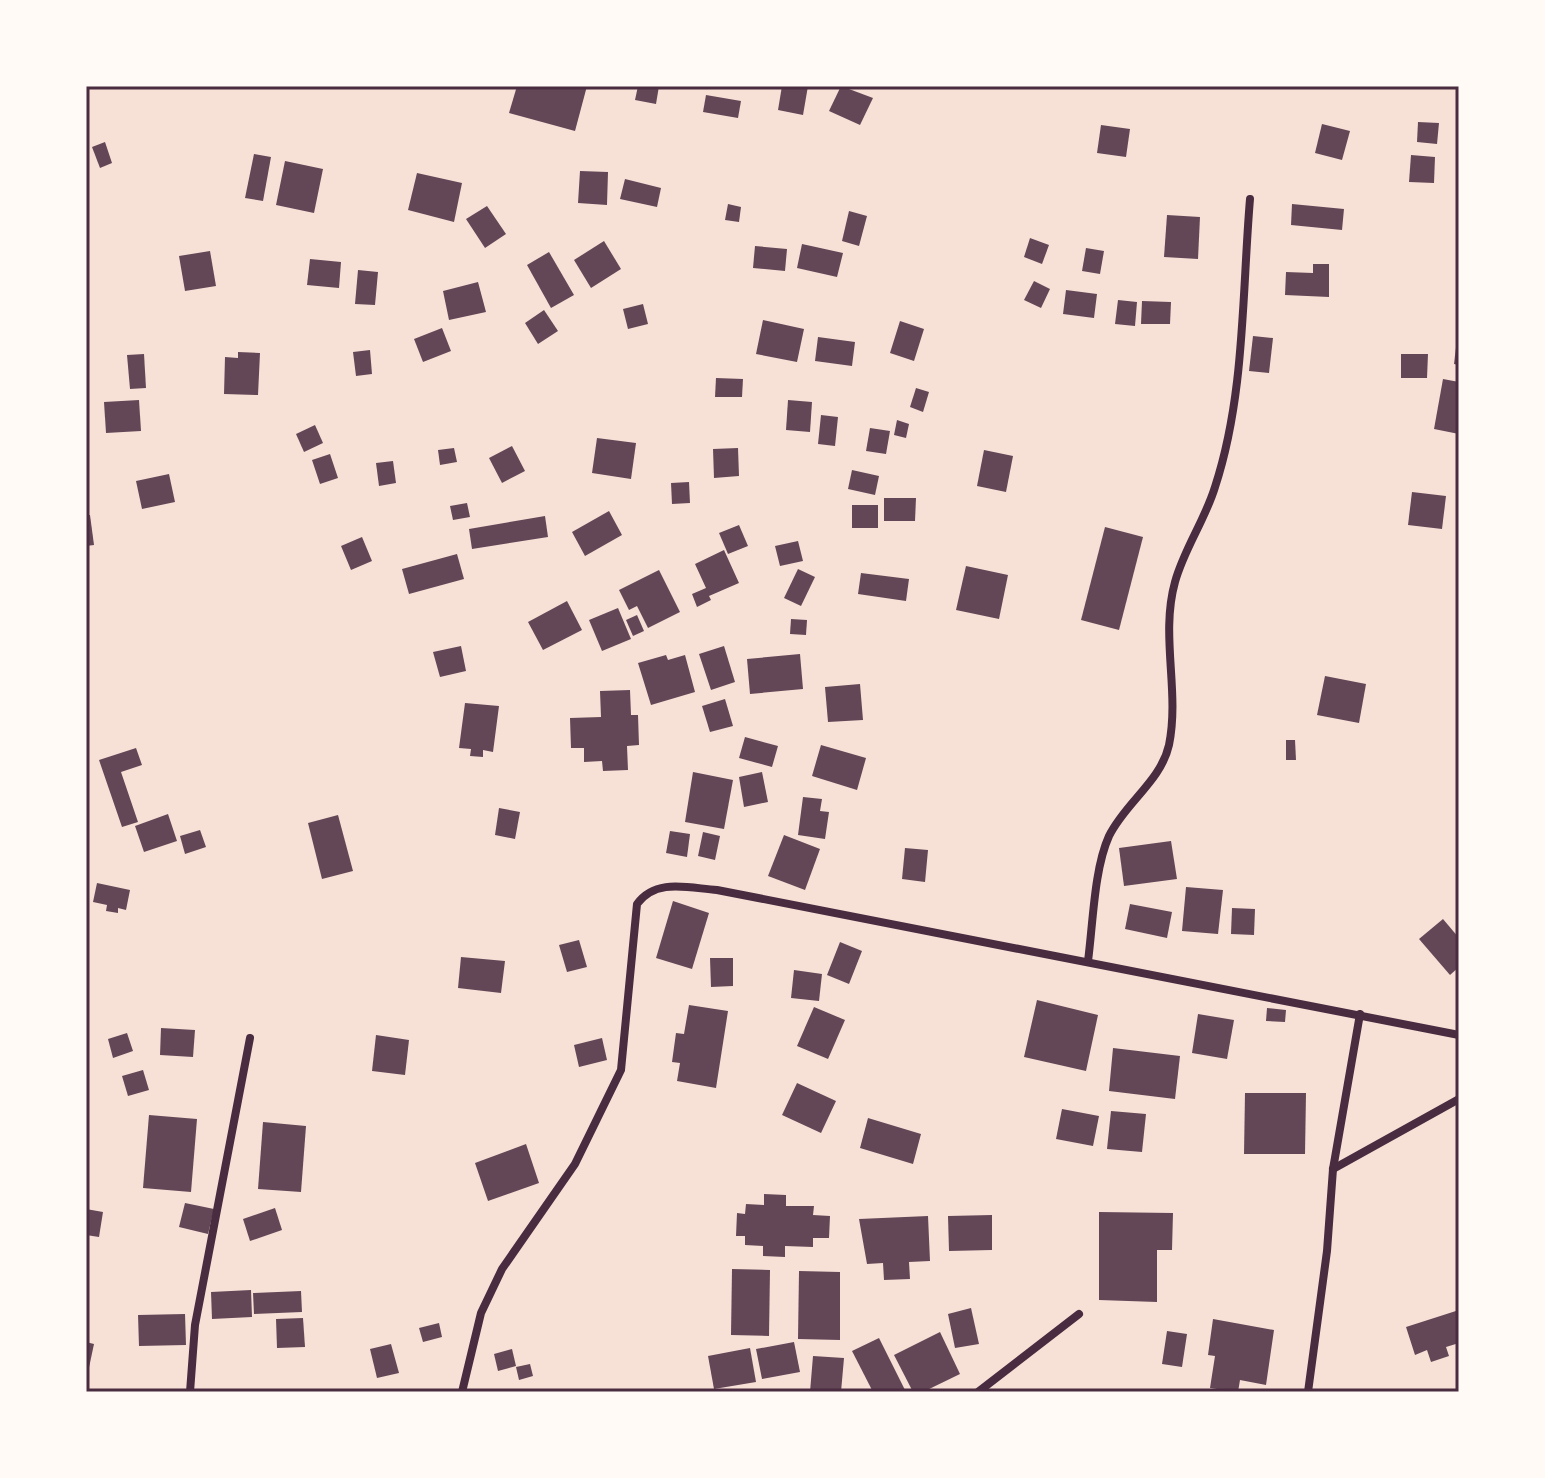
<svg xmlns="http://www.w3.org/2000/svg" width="1545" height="1478" viewBox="0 0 1545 1478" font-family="'Fira Sans',sans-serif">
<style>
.building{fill:#644757}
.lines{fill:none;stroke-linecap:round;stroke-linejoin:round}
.minor{stroke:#4a2c40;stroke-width:8}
.neatline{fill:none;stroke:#4a2c40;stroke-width:3}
</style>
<rect width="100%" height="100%" fill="#f7e1d7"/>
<g class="building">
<path d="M 517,86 L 587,86 L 575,131 L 509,113 Z"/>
<path d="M 638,86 L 659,86 L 656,104 L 635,100 Z"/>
<path d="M 782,86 L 808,86 L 803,115 L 778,110 Z"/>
<path d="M 841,86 L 873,98 L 860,125 L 829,111 Z"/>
<path d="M 706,95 L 741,101 L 738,118 L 703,112 Z"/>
<path d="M 1418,122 L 1439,123 L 1437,144 L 1417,142 Z"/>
<path d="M 1322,124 L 1350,131 L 1342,160 L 1315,153 Z"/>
<path d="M 1101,125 L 1130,129 L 1126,157 L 1097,153 Z"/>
<path d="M 105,142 L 112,163 L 100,168 L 92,147 Z"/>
<path d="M 254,154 L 271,157 L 263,201 L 245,198 Z"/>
<path d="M 1411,155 L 1435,157 L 1434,183 L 1409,182 Z"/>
<path d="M 285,161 L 323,169 L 314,213 L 276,205 Z"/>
<path d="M 580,171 L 608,172 L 607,205 L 578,203 Z"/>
<path d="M 417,173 L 462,183 L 454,222 L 408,210 Z"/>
<path d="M 625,179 L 661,188 L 657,207 L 620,199 Z"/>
<path d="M 728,204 L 741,207 L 739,222 L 725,220 Z"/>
<path d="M 1292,204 L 1344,209 L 1342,230 L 1291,225 Z"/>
<path d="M 487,206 L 506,234 L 485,248 L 466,219 Z"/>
<path d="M 849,211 L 867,216 L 859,246 L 842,241 Z"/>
<path d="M 1167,215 L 1200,217 L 1198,259 L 1164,257 Z"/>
<path d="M 1030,238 L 1049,245 L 1042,264 L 1024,257 Z"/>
<path d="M 604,241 L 621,269 L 591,288 L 574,260 Z"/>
<path d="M 802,244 L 843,253 L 837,277 L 797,268 Z"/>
<path d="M 755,246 L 787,249 L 785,271 L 753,268 Z"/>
<path d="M 1086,248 L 1104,251 L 1100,274 L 1082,271 Z"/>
<path d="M 210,251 L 216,286 L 185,291 L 179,256 Z"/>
<path d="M 549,252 L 574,295 L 551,308 L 527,265 Z"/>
<path d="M 310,259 L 341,262 L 339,288 L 307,285 Z"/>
<path d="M 1313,264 L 1329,264 L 1329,297 L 1285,295 L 1286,272 L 1313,273 Z"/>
<path d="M 358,270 L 378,272 L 375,305 L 355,304 Z"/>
<path d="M 1034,281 L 1050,289 L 1041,308 L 1024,300 Z"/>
<path d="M 478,282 L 486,312 L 449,320 L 443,291 Z"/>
<path d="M 1066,290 L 1097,294 L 1094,318 L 1063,314 Z"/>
<path d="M 1118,300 L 1137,302 L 1135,326 L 1115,324 Z"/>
<path d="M 1142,301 L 1171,302 L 1170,324 L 1141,324 Z"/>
<path d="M 643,304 L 648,324 L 628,329 L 623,309 Z"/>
<path d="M 544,310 L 558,331 L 538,344 L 525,323 Z"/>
<path d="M 763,320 L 804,329 L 797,362 L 756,354 Z"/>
<path d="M 900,321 L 924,329 L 914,361 L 890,353 Z"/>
<path d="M 442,328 L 451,351 L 423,362 L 414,339 Z"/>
<path d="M 1253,336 L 1273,338 L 1269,373 L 1249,371 Z"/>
<path d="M 818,337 L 855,342 L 852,366 L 815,361 Z"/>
<path d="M 1457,339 L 1459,339 L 1459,365 L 1454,364 Z"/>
<path d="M 370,350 L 372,374 L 356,376 L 353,352 Z"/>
<path d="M 238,352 L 260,353 L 258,395 L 224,394 L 225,357 L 238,358 Z"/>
<path d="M 144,354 L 146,388 L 130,389 L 127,355 Z"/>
<path d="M 1401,354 L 1428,354 L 1427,378 L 1401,378 Z"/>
<path d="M 716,378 L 743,379 L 742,397 L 715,397 Z"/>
<path d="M 1443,379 L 1459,382 L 1459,434 L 1434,429 Z"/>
<path d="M 916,388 L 929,392 L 923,412 L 910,407 Z"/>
<path d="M 139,400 L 141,431 L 106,433 L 104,402 Z"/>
<path d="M 788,400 L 812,402 L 810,432 L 786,430 Z"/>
<path d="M 821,415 L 838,417 L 835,446 L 818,444 Z"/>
<path d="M 897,420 L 909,424 L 906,438 L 894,435 Z"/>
<path d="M 315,425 L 323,443 L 304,452 L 296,434 Z"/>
<path d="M 870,428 L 890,431 L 886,454 L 866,451 Z"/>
<path d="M 597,438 L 636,443 L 631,479 L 592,473 Z"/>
<path d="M 512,446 L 525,471 L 502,483 L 489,458 Z"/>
<path d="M 454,448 L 457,462 L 440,465 L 438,450 Z"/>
<path d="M 738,448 L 739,476 L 714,478 L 713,449 Z"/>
<path d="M 984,450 L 1013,456 L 1006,492 L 977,486 Z"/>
<path d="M 330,454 L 338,478 L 320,484 L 312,460 Z"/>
<path d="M 393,461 L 396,483 L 379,486 L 376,463 Z"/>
<path d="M 852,470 L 879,476 L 875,495 L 848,489 Z"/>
<path d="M 169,474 L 175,502 L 142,509 L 136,481 Z"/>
<path d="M 689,482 L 690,503 L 672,504 L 671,483 Z"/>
<path d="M 1412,492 L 1446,496 L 1442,529 L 1408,525 Z"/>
<path d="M 884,498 L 916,498 L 915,521 L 884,521 Z"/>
<path d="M 467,503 L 470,517 L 453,520 L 450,506 Z"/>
<rect x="852" y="505" width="26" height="23"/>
<path d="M 609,511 L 622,535 L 585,556 L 572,532 Z"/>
<path d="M 86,515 L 90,515 L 94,545 L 86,546 Z"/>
<path d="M 545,516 L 548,537 L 472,549 L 469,529 Z"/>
<path d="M 739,525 L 748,546 L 728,554 L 719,533 Z"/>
<path d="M 1105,527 L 1143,537 L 1119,630 L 1081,620 Z"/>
<path d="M 362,537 L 372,561 L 351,570 L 341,546 Z"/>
<path d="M 798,541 L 803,561 L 780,566 L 775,546 Z"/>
<path d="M 724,550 L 739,583 L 709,596 L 711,600 L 697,607 L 692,594 L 706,588 L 695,564 Z"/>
<path d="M 457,554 L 464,579 L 409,594 L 402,569 Z"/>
<path d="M 966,566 L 1008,575 L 999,619 L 956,610 Z"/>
<path d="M 798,569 L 815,577 L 801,606 L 784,598 Z"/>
<path d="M 659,570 L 680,612 L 648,628 L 637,606 L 629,610 L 619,590 Z"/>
<path d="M 861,573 L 909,579 L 906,601 L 858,594 Z"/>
<path d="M 567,601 L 582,630 L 543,650 L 528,622 Z"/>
<path d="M 618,608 L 631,639 L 602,651 L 589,620 Z"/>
<path d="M 637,615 L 644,631 L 633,636 L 626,620 Z"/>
<path d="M 791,619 L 807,620 L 806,635 L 790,634 Z"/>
<path d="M 461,646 L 466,671 L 440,677 L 433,652 Z"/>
<path d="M 724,646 L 735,682 L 711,690 L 699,654 Z"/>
<path d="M 800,654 L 803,689 L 750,694 L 747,659 Z"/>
<path d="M 666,655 L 668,660 L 685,655 L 695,692 L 651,705 L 638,663 Z"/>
<path d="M 1325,676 L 1366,684 L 1359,723 L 1317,715 Z"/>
<path d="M 860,684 L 863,720 L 828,722 L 825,687 Z"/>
<path d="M 630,690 L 631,715 L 638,715 L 639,745 L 627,746 L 628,770 L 603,771 L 602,761 L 584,762 L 584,748 L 571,748 L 570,718 L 601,717 L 600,691 Z"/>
<path d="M 725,699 L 733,726 L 710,732 L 702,706 Z"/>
<path d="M 465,703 L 499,706 L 493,752 L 483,750 L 483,757 L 470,756 L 471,749 L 459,748 Z"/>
<path d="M 745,737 L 778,746 L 772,767 L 739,758 Z"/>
<path d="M 1286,740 L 1295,740 L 1296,760 L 1286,760 Z"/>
<path d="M 821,745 L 866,758 L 857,790 L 812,776 Z"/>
<path d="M 136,748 L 142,765 L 121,772 L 138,822 L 122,827 L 99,760 Z"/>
<path d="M 693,772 L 733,780 L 724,829 L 685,822 Z"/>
<path d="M 762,772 L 768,802 L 744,807 L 739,777 Z"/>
<path d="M 803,797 L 822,799 L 820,811 L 829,812 L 825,839 L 798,835 Z"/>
<path d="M 499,808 L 520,812 L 515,839 L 495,835 Z"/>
<path d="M 168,814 L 177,841 L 144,852 L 135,826 Z"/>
<path d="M 338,815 L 353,871 L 322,879 L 308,823 Z"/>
<path d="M 200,830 L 206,847 L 185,854 L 180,836 Z"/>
<path d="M 670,831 L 690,834 L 687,857 L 666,853 Z"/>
<path d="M 703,832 L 720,836 L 715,860 L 698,856 Z"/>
<path d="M 784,835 L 820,849 L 805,890 L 768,876 Z"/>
<path d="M 1171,841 L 1177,879 L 1124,886 L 1119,848 Z"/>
<path d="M 905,848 L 928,850 L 925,882 L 902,879 Z"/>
<path d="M 97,883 L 130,890 L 126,910 L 118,908 L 118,913 L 106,911 L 107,905 L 93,902 Z"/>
<path d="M 1186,887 L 1223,890 L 1218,934 L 1182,931 Z"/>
<path d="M 673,901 L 709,913 L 692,969 L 656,958 Z"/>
<path d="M 1130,904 L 1172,912 L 1167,938 L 1125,929 Z"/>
<path d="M 1232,908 L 1255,909 L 1254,935 L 1231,934 Z"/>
<path d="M 1443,919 L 1459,938 L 1459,967 L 1450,975 L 1419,939 Z"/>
<path d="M 579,940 L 587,967 L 567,972 L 559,945 Z"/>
<path d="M 840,942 L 862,951 L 849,984 L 827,975 Z"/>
<path d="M 461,957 L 505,961 L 501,993 L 458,988 Z"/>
<path d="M 710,958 L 733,958 L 733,986 L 711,987 Z"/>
<path d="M 794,970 L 822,974 L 819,1001 L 791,998 Z"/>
<path d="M 1037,1000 L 1098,1015 L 1086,1071 L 1024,1057 Z"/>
<path d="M 689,1005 L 728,1011 L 716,1088 L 677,1081 L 680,1063 L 672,1062 L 676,1033 L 684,1034 Z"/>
<path d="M 814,1007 L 845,1020 L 828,1059 L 797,1046 Z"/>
<path d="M 1267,1008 L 1286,1010 L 1285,1022 L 1266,1021 Z"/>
<path d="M 1198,1014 L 1234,1020 L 1227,1059 L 1192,1053 Z"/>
<path d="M 161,1028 L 195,1030 L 193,1057 L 160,1055 Z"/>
<path d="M 127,1033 L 133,1051 L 113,1058 L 108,1039 Z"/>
<path d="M 376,1035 L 409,1040 L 405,1075 L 372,1071 Z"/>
<path d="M 602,1038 L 607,1060 L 579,1067 L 574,1045 Z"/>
<path d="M 1113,1048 L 1180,1056 L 1175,1099 L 1109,1091 Z"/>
<path d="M 143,1070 L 149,1090 L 128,1096 L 122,1076 Z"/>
<path d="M 797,1083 L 836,1101 L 821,1133 L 782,1115 Z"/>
<path d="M 1245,1093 L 1306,1093 L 1305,1154 L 1244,1154 Z"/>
<path d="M 1062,1109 L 1099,1116 L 1093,1146 L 1056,1139 Z"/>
<path d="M 1111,1111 L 1146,1114 L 1142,1152 L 1107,1149 Z"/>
<path d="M 149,1115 L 197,1119 L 191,1192 L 143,1188 Z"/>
<path d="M 868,1118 L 921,1134 L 913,1164 L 860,1148 Z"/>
<path d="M 263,1122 L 306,1126 L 301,1192 L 258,1189 Z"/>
<path d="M 526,1144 L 539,1183 L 488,1201 L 475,1163 Z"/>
<path d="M 764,1194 L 786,1195 L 786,1206 L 814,1206 L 813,1215 L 830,1216 L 829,1238 L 813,1238 L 813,1247 L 785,1246 L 785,1257 L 763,1256 L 763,1246 L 745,1245 L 745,1236 L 736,1236 L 737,1213 L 745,1214 L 746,1204 L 764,1205 Z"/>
<path d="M 185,1203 L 214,1209 L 208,1234 L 179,1227 Z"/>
<path d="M 275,1208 L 282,1230 L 250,1241 L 243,1219 Z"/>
<path d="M 86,1209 L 103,1212 L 99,1237 L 86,1235 Z"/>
<path d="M 1099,1212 L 1173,1213 L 1172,1250 L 1157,1250 L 1157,1302 L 1099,1300 Z"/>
<path d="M 992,1215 L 992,1250 L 949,1251 L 948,1216 Z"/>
<path d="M 928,1216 L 930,1261 L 909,1262 L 910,1279 L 884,1280 L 883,1263 L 867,1264 L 859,1219 Z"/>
<path d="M 732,1269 L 770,1270 L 769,1336 L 731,1335 Z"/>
<path d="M 799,1271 L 840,1272 L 840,1340 L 798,1339 Z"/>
<path d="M 251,1290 L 252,1317 L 212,1319 L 211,1292 Z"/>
<path d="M 301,1291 L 302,1312 L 254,1314 L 253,1293 Z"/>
<path d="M 971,1308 L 979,1344 L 955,1348 L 948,1314 Z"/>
<path d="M 1459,1310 L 1459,1343 L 1446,1347 L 1449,1356 L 1431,1362 L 1427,1350 L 1415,1355 L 1406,1327 Z"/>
<path d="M 185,1314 L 186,1345 L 139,1346 L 138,1315 Z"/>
<path d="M 303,1318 L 305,1347 L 277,1348 L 276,1319 Z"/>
<path d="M 1213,1319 L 1274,1330 L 1266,1385 L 1240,1380 L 1238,1392 L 1210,1388 L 1215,1356 L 1208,1355 Z"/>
<path d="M 439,1323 L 442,1337 L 423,1342 L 419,1328 Z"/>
<path d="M 1167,1331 L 1187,1334 L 1182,1367 L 1162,1364 Z"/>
<path d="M 940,1332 L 960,1374 L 923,1392 L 913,1392 L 894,1355 Z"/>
<path d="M 879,1338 L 906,1392 L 873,1392 L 852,1351 Z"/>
<path d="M 86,1342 L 94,1344 L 87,1377 L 86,1376 Z"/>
<path d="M 794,1342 L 800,1372 L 762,1379 L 756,1349 Z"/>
<path d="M 391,1344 L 399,1373 L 377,1378 L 370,1349 Z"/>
<path d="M 750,1348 L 756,1382 L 714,1389 L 708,1356 Z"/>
<path d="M 512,1349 L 516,1366 L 498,1371 L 494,1354 Z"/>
<path d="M 813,1356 L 844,1358 L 841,1392 L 810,1392 Z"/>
<path d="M 530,1364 L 533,1376 L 519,1380 L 516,1367 Z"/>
</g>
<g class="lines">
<g class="minor">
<path d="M 1088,961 C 1093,924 1094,869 1109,836 C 1125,803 1161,781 1169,745 C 1180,691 1160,636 1175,582 C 1184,549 1205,520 1215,487 C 1245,396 1242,293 1250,199"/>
<path d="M 1333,1169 L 1459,1099"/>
<path d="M 190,1392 L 195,1325 L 250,1038"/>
<path d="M 462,1392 L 481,1313 L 502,1269 L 575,1164 L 621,1070 L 637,904 C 656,878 688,888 717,890 L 1459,1035"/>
<path d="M 978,1392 L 1079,1314"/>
<path d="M 1308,1392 L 1327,1251 L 1333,1169 L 1360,1014"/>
</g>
</g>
<rect width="1545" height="1478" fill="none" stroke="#fffaf5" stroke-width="176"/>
<rect x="88" y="88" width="1369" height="1302" class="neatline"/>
</svg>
